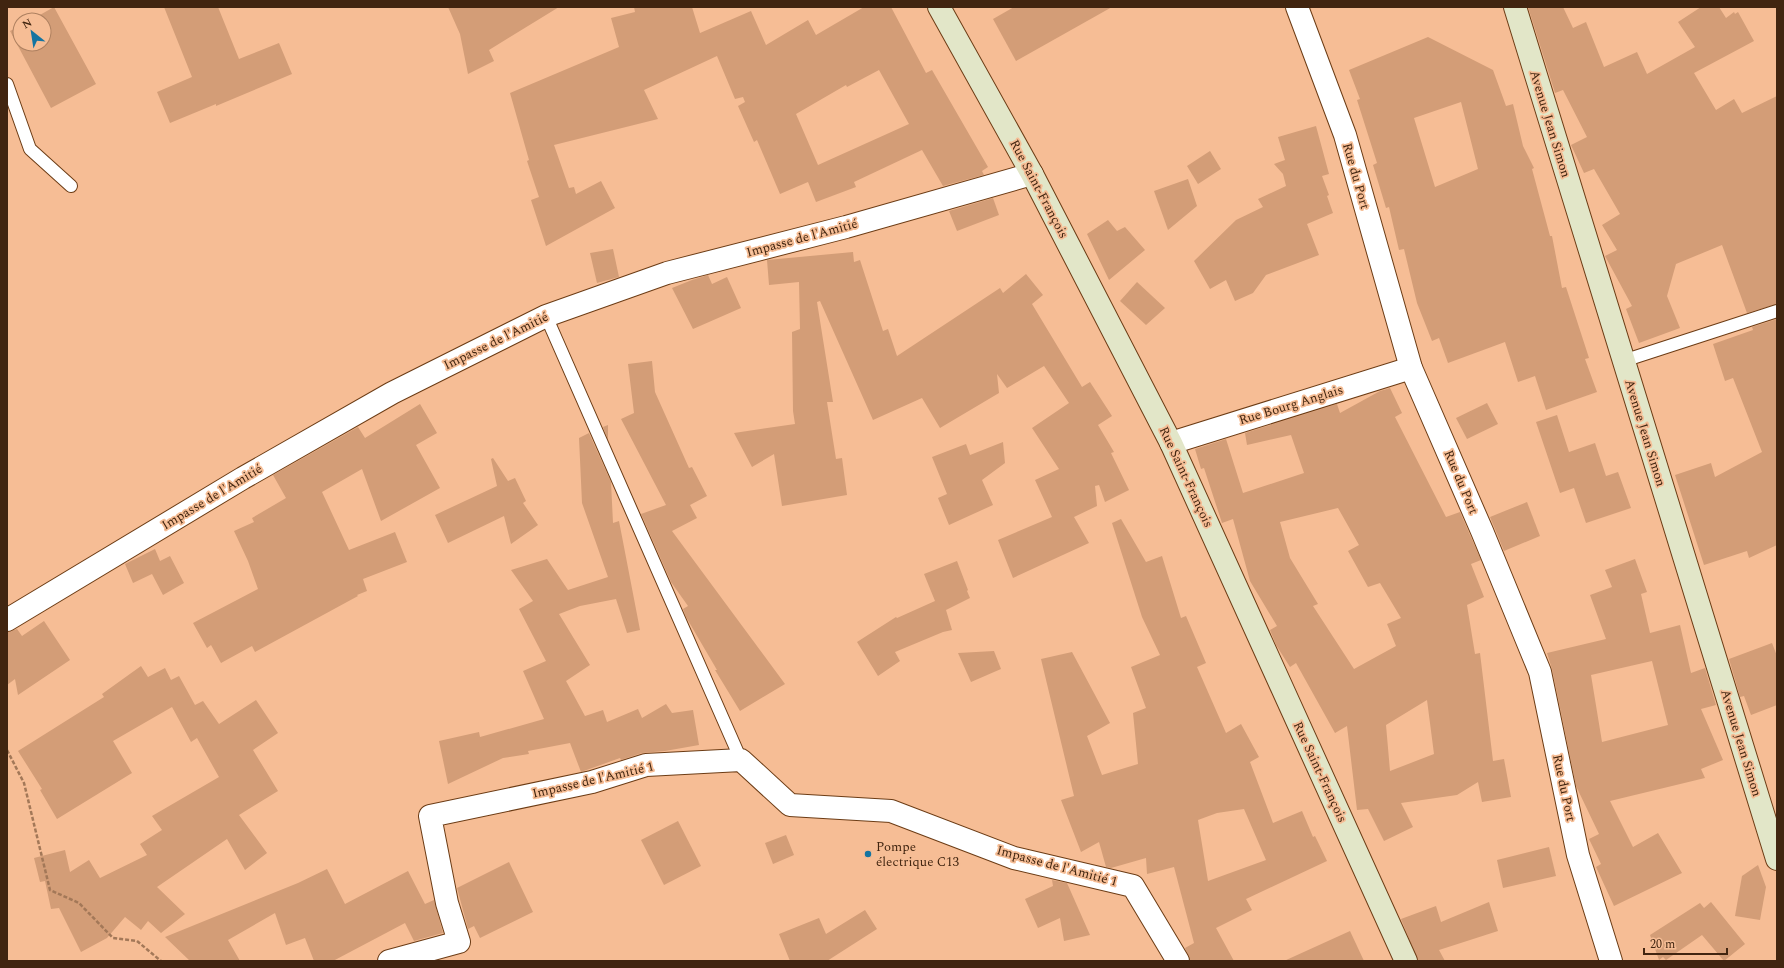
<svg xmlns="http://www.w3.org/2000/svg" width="1784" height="968" viewBox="0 0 1784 968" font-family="Spectral,serif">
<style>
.building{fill:#d39d77;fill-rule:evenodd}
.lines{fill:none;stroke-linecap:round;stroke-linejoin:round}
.lane-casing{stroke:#6c3c15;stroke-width:14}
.street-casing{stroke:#6c3c15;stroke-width:24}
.secondary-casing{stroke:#6c3c15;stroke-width:24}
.path{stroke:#a37858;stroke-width:2.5;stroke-dasharray:4 2;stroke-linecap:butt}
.lane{stroke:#fff;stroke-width:12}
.street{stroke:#fff;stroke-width:22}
.secondary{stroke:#e2e6c8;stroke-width:22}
.poi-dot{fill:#1474a1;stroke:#f6bd95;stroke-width:1.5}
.labels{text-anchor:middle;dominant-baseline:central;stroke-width:3.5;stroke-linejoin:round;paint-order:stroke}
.street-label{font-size:13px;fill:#412510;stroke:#f6bd95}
.poi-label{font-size:13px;fill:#412510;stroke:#f6bd95;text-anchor:start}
</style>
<rect width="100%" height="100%" fill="#f6bd95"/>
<g class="building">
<path d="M 54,7 L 96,84 L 51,108 L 10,31 L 20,26 L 20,44 L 44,44 L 44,20 L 31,20 Z"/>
<path d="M 164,7 L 218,7 L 239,59 L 279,43 L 292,74 L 216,106 L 216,104 L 170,123 L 157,92 L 192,77 Z"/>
<path d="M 448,7 L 559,7 L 489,50 L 494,61 L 468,74 L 460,34 Z"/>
<path d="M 634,7 L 692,7 L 700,33 L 751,11 L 766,45 L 808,20 L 816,35 L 864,7 L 891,7 L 926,73 L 932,70 L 988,167 L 982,171 L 984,175 L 943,186 L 922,150 L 854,182 L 856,187 L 816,202 L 808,182 L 780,194 L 757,140 L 754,142 L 738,106 L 745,102 L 743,97 L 735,99 L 717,56 L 644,90 L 658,119 L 554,145 L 569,188 L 574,187 L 576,194 L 601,181 L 615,208 L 546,246 L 531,200 L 539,197 L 527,161 L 529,160 L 510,93 L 619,47 L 611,18 L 635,12 ZM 879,70 L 909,124 L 818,165 L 796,114 L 846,85 L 847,87 Z"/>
<path d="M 1014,7 L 1112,7 L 1016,61 L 993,19 Z"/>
<path d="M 1528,7 L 1563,7 L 1573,28 L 1586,22 L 1604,67 L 1637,52 L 1647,74 L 1695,47 L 1678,22 L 1701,7 L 1719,7 L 1726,18 L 1734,12 L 1735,14 L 1738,12 L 1754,41 L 1694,73 L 1716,110 L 1734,99 L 1742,113 L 1777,96 L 1777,304 L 1747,313 L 1722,245 L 1676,264 L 1667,296 L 1680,328 L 1639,343 L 1626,309 L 1632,306 L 1605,256 L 1617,250 L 1602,225 L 1620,214 L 1594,169 L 1584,173 L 1571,145 L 1587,137 L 1563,90 L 1555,93 Z"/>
<path d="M 1428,37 L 1493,70 L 1506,106 L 1513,104 L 1523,146 L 1534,168 L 1532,169 L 1550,236 L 1552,236 L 1562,288 L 1566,287 L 1589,358 L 1585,359 L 1597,392 L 1546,410 L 1535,376 L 1518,382 L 1505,342 L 1448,363 L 1439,338 L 1432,341 L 1417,303 L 1404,249 L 1399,250 L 1389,207 L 1386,208 L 1373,165 L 1377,163 L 1357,100 L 1360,99 L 1349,70 ZM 1461,102 L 1478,169 L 1435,187 L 1414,118 Z"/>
<path d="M 1316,126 L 1329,174 L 1322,176 L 1329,195 L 1327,196 L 1333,213 L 1307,224 L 1319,255 L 1266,275 L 1253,293 L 1235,301 L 1226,280 L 1210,289 L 1194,261 L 1236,220 L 1263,207 L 1258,199 L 1286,186 L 1283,174 L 1274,164 L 1285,160 L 1278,137 Z"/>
<path d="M 1210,151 L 1221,169 L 1198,184 L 1187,166 Z"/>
<path d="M 1188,179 L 1197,206 L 1168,230 L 1154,191 Z"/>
<path d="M 993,198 L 999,215 L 957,231 L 949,211 Z"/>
<path d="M 1108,220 L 1117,231 L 1125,227 L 1145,250 L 1109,280 L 1087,234 Z"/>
<path d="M 613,249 L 619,277 L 597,283 L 590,253 Z"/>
<path d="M 853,252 L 854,262 L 860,260 L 883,331 L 888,329 L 897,356 L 1000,288 L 1003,293 L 1026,274 L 1043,295 L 1032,304 L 1082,387 L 1090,382 L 1112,416 L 1098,425 L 1114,452 L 1111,453 L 1129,490 L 1105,502 L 1099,485 L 1095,486 L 1097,506 L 1074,517 L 1089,543 L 1013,578 L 998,540 L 1052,517 L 1035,480 L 1059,469 L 1032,428 L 1069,403 L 1044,366 L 1007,388 L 997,374 L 999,393 L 940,428 L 922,398 L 873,420 L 820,301 L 817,302 L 833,402 L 827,402 L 836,459 L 842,458 L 847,495 L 782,506 L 774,454 L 752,467 L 734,433 L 795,424 L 793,411 L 792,332 L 800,329 L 799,282 L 769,285 L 767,260 Z"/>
<path d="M 708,275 L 712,284 L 727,277 L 741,308 L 693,329 L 672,288 L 692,280 Z"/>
<path d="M 1137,282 L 1165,308 L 1146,325 L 1120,301 Z"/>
<path d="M 1777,319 L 1777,545 L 1749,558 L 1747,551 L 1704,565 L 1675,475 L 1711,463 L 1715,477 L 1762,452 L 1733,378 L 1725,381 L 1713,344 L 1753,330 L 1752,327 Z"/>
<path d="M 652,361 L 655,392 L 689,468 L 692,467 L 707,496 L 690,505 L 697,518 L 672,531 L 785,684 L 740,711 L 715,670 L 717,670 L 686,617 L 683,609 L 688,606 L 671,582 L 641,514 L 666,505 L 621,419 L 634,413 L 628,364 Z"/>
<path d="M 1390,388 L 1402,413 L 1395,417 L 1446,517 L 1460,512 L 1481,560 L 1471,564 L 1484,597 L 1467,605 L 1475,654 L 1480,653 L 1493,761 L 1504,759 L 1511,797 L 1482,802 L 1478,782 L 1457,795 L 1401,803 L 1413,827 L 1384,841 L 1368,809 L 1357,810 L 1347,726 L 1335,733 L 1296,663 L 1290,667 L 1276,645 L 1270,630 L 1277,626 L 1250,581 L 1233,519 L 1222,523 L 1204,468 L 1201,469 L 1195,449 L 1226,439 L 1243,493 L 1304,473 L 1291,435 L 1247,445 L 1245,433 L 1337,404 L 1340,413 L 1380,391 ZM 1338,508 L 1359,545 L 1348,551 L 1368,587 L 1380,583 L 1401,618 L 1387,624 L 1396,646 L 1354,669 L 1313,606 L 1318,604 L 1290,558 L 1280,522 ZM 1427,700 L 1434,754 L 1390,771 L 1386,725 Z"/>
<path d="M 1487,403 L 1498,424 L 1467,439 L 1456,418 Z"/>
<path d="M 420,404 L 437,433 L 416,445 L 440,488 L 381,521 L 362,469 L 322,492 L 349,550 L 395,532 L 407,562 L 363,579 L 367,591 L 357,595 L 358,596 L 255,652 L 252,646 L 221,663 L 211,645 L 207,648 L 193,623 L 258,589 L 248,561 L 234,531 L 254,522 L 252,518 L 286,498 L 273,475 L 358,427 L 365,438 Z"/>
<path d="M 1557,415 L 1569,452 L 1595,443 L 1606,476 L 1618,472 L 1631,508 L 1586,523 L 1574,488 L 1560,493 L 1536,422 Z"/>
<path d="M 608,425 L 608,440 L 603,427 Z"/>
<path d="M 589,433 L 611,482 L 613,523 L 619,521 L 640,630 L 627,633 L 616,599 L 580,606 L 559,614 L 590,665 L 566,681 L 585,716 L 603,710 L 607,722 L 638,709 L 642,718 L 666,704 L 672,713 L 693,710 L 699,745 L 665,751 L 642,753 L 621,760 L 620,758 L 581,772 L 570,743 L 528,751 L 529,754 L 503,758 L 448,784 L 439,741 L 479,732 L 480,737 L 544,719 L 523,671 L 546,661 L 519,609 L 533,601 L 511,570 L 547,559 L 568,590 L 608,577 L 582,503 L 579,438 Z"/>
<path d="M 1003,442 L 1005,463 L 982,480 L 993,505 L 949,525 L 938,498 L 947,494 L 932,457 L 966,444 L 970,455 Z"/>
<path d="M 493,458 L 508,481 L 515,478 L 526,501 L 523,503 L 538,525 L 511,544 L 504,516 L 448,543 L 435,515 L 497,486 L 491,459 Z"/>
<path d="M 1527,502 L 1540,536 L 1504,551 L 1490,517 Z"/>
<path d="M 1121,519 L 1146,562 L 1162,556 L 1181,618 L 1186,616 L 1206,663 L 1197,667 L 1226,733 L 1241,724 L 1259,757 L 1250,762 L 1273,823 L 1302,811 L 1313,837 L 1315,836 L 1327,861 L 1246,899 L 1252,910 L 1216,928 L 1234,961 L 1190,961 L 1185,948 L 1194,943 L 1174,867 L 1147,874 L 1146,858 L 1111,868 L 1106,867 L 1099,842 L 1081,852 L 1061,800 L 1074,796 L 1041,659 L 1072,652 L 1110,723 L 1087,736 L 1102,775 L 1138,764 L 1133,713 L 1146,708 L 1131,667 L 1160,655 L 1142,617 L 1112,523 ZM 1244,809 L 1266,860 L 1208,881 L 1198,820 L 1217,813 Z"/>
<path d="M 155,549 L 160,561 L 170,556 L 184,583 L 163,595 L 152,574 L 133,583 L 125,564 Z"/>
<path d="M 1635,559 L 1647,592 L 1641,594 L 1650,633 L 1680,625 L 1691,673 L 1705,668 L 1716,705 L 1701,709 L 1723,760 L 1701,769 L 1705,778 L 1610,801 L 1633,847 L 1658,833 L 1682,873 L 1614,906 L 1596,867 L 1601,864 L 1589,839 L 1599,834 L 1576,786 L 1552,669 L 1547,653 L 1606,639 L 1590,595 L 1612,587 L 1605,570 ZM 1652,661 L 1668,725 L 1602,742 L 1591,675 Z"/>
<path d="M 957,561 L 968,590 L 967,591 L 970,598 L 946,610 L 952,630 L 943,632 L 895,652 L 900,661 L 878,676 L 857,642 L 896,617 L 897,618 L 935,601 L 924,574 Z"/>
<path d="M 44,621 L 70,660 L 18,695 L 15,679 L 7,685 L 7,632 L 17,629 L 22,636 Z"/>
<path d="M 1772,643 L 1777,656 L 1777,705 L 1751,715 L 1744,696 L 1740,697 L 1729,659 Z"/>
<path d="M 994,651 L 1001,669 L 971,682 L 958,653 Z"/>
<path d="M 141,666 L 148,677 L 165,668 L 171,680 L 179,676 L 195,705 L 203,701 L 219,724 L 256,700 L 278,733 L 253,750 L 278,791 L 239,815 L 267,853 L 245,870 L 227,839 L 157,887 L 185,914 L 161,933 L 148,921 L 141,930 L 125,917 L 107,938 L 81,952 L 59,908 L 51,909 L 45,881 L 40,882 L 34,858 L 65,850 L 70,872 L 89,860 L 100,878 L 147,855 L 140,844 L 162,830 L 152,816 L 219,777 L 197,738 L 191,742 L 172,707 L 113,741 L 132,773 L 57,819 L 40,790 L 42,789 L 18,751 L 104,697 L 102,694 Z"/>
<path d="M 678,821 L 701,866 L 664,885 L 641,840 Z"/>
<path d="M 786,835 L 794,855 L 773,864 L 765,843 Z"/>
<path d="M 1549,847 L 1556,876 L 1503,888 L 1497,860 Z"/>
<path d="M 509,862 L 533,912 L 480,938 L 474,926 L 468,929 L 457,888 Z"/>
<path d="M 1758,865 L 1766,887 L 1760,920 L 1735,916 L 1742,876 Z"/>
<path d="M 327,869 L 345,904 L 408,871 L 425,904 L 434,900 L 443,933 L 414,941 L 405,923 L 333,961 L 314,961 L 305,938 L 286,945 L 275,913 L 228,940 L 240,961 L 190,961 L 165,937 L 298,883 Z"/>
<path d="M 1052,880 L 1067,883 L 1090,935 L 1064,941 L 1060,918 L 1038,928 L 1025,899 L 1053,886 Z"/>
<path d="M 1489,902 L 1498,931 L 1439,950 L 1445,961 L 1418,961 L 1401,919 L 1436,906 L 1441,922 Z"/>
<path d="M 1711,902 L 1745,944 L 1724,961 L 1702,935 L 1666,960 L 1663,957 L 1659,960 L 1650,935 L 1700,903 L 1704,908 Z"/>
<path d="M 865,910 L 877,929 L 827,961 L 790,961 L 779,934 L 819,918 L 826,934 Z"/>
<path d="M 1350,931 L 1364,961 L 1284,961 Z"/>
</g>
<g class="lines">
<defs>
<g id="lane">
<path d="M 7,84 L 30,149 L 71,186"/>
<path d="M 546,316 L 741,760"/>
<path d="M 1623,361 L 1777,311"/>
</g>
<g id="street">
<path d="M 1297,7 L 1345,135 L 1411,368 L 1482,531 L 1540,672 L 1578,855 L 1611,961"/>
<path d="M 1171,443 L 1411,368"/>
<path d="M 7,620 L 243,478 L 392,393 L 546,316 L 667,273 L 846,227 L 1032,174"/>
<path d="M 389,961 L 459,942 L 447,903 L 430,816 L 592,782 L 646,765 L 741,760 L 790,805 L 891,811 L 1014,858 L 1133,886 L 1178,961"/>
</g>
<g id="secondary">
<path d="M 939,7 L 1032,174 L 1171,443 L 1406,961"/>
<path d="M 1515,7 L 1777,859"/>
</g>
</defs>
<use href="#lane" class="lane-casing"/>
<use href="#street" class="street-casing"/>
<use href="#secondary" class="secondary-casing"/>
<path class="path" d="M 7,750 L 24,783 L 50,890 L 79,903 L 113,938 L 137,941 L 161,961"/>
<use href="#lane" class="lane"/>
<use href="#street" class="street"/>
<use href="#secondary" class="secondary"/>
</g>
<circle class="poi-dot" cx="868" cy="854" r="4"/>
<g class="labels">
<g class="street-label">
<text transform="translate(1550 124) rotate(73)">Avenue Jean Simon</text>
<text transform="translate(1356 176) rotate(74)">Rue du Port</text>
<text transform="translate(1039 189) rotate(62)">Rue Saint-François</text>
<text transform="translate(802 238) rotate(-15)">Impasse de l'Amitié</text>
<text transform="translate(496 341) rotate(-26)">Impasse de l'Amitié</text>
<text transform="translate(1291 405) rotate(-17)">Rue Bourg Anglais</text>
<text transform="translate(1645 433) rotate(73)">Avenue Jean Simon</text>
<text transform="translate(1186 477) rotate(65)">Rue Saint-François</text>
<text transform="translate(1461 482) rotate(67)">Rue du Port</text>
<text transform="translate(212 497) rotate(-31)">Impasse de l'Amitié</text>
<text transform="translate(1741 743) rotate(73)">Avenue Jean Simon</text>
<text transform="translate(1320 772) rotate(65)">Rue Saint-François</text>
<text transform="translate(593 780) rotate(-13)">Impasse de l'Amitié 1</text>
<text transform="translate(1564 788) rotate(78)">Rue du Port</text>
<text transform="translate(1057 866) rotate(15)">Impasse de l'Amitié 1</text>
</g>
<g class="poi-label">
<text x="876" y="847">Pompe<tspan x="876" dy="15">électrique C13</tspan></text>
</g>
</g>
<rect width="1784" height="968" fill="none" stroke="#412510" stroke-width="16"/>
<g transform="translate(32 32) rotate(330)"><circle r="19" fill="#f6bd95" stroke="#ae8060"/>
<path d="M0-3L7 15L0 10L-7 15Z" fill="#1474a1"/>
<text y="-6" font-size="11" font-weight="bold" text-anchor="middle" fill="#412510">N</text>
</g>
<path d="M1644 948v6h83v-6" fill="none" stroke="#412510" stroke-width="2"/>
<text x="1650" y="948" font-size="12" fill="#412510" stroke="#f6bd95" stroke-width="3" paint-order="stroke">20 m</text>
</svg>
